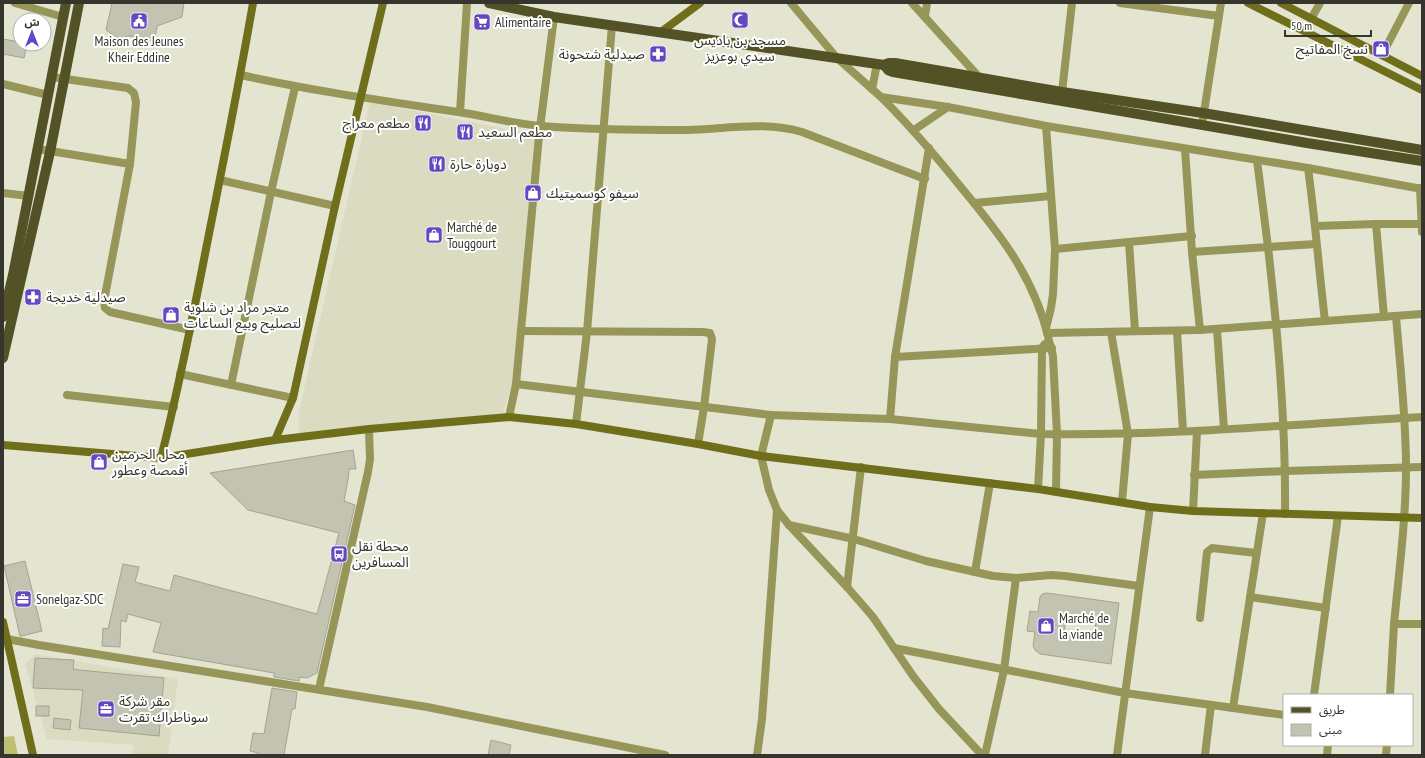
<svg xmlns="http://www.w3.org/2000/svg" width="1425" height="758" viewBox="0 0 1425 758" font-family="'PT Sans Narrow','Noto Sans Arabic',sans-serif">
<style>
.built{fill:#dadbc0}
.green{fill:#bebf71}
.building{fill:#c2c3b0;stroke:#a3a491;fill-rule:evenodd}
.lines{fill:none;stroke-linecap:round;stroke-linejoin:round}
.street{stroke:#959657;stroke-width:8}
.secondary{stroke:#6f6e1b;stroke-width:8}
.primary{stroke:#525226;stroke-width:10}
.labels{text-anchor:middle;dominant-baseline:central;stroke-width:4;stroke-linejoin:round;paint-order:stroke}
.poi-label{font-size:14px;fill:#35352e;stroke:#fff;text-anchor:start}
</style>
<rect width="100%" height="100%" fill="#e4e5d1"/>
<g class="built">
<path d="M 370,102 L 537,135 L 515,374 L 502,416 L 299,437 L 299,411 Z"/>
<path d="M 35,654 L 178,679 L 168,755 L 145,755 L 132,753 L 133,745 L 47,739 L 25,664 Z"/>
</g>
<path class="green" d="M 14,736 L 18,755 L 3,755 L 3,737 Z"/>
<g class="building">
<path d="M 112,3 L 184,3 L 182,17 L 157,26 L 155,39 L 145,42 L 140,37 L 128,36 L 120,39 L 106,30 Z"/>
<path d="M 3,39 L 20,42 L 20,44 L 27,44 L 24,58 L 3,54 Z"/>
<path d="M 353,450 L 356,469 L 349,469 L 348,480 L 344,501 L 355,505 L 317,673 L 307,678 L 300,677 L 299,681 L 274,677 L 274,673 L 153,652 L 161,623 L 128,614 L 126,622 L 121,620 L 120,647 L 102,646 L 103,628 L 108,629 L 123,564 L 139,567 L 135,582 L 170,591 L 174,575 L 317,614 L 339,533 L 248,510 L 210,473 Z"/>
<path d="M 25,561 L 42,631 L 22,636 L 20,636 L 4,566 Z"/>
<path d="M 1047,593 L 1119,603 L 1111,664 L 1040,654 L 1035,650 L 1033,646 L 1035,632 L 1027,631 L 1030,611 L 1038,612 L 1040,597 L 1042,594 ZM 1066,617 L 1096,621 L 1094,639 L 1064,635 Z"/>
<path d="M 35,658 L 74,660 L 73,669 L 79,670 L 164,678 L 159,736 L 79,728 L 83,690 L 33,688 Z"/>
<path d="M 272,688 L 297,692 L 295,709 L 292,709 L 284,755 L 258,755 L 258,753 L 250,751 L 253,733 L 264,734 Z"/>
<rect x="36" y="706" width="13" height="10"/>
<path d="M 54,718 L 71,720 L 70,730 L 53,728 Z"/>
<path d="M 491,740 L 511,745 L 509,755 L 488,755 Z"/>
</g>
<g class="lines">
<g class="street">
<path d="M 15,3 L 63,17"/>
<path d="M 791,3 L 837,58 L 881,97 L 948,107 L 1046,126 L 1308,168 L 1422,189"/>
<path d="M 912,3 L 979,77"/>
<path d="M 1120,3 L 1219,16"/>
<path d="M 925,16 L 927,3"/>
<path d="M 1311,19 L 1320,3"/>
<path d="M 1382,55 L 1409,3"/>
<path d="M 241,75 C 313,91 385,101 458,112 C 486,116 514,124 542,126 C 590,130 639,130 687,130 C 725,129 765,121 802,132 L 925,179"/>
<path d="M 52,77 L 128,88 L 134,93 L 136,102 L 130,164"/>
<path d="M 3,84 L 48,95"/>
<path d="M 872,89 L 877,64"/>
<path d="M 1062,92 L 1072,3"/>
<path d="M 881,97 C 909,125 935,155 960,186 C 999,233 1033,275 1048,336 C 1049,343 1052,349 1053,357 L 1057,434 L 1056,491"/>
<path d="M 460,112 L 467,3"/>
<path d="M 1202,125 L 1221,3"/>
<path d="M 914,130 L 948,107"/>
<path d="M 38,149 L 130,164 L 104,301 L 105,308 L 110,312 L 190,330"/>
<path d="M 1185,149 L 1192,252 L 1200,330"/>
<path d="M 1308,168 C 1315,219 1319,270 1325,321"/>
<path d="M 220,180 L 335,206"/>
<path d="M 1420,188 L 1422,232"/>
<path d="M 3,193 L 29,196"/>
<path d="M 974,203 L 1051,196"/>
<path d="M 1376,224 L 1384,317"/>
<path d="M 1316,226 L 1376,224 L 1421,224"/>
<path d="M 1129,242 L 1135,331"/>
<path d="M 1055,249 L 1192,236"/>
<path d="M 1192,252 L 1268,247 L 1257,160"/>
<path d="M 1046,328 L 1051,308 L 1053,294 L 1055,249 L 1046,126"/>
<path d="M 1217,329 L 1224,429"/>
<path d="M 521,331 L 703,332 L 710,333 L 712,339 L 704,407 L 698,444"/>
<path d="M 1177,331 L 1183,431"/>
<path d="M 1111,332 L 1128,434 L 1122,502"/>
<path d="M 1047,333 L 1200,330 L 1422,314"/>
<path d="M 895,357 L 1052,348"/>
<path d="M 180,374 L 293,398"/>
<path d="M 516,384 L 771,415"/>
<path d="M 231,385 L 271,192 L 295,87"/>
<path d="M 67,395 L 174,407"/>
<path d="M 509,417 L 516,384 L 539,136 L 554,17"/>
<path d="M 890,419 L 895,357 L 929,148"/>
<path d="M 576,424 L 587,332 L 612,25"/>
<path d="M 1194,475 L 1286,471 L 1422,467"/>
<path d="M 1038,489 L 1041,434 L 1042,348 L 1045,344"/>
<path d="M 1193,511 L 1197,431"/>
<path d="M 1285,514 C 1286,425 1278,336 1268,247 L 1316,244"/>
<path d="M 789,525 L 854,539 L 926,561 L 993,576 L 1016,578 L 1051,575 L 1065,576 L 1139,586"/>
<path d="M 975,572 L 990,483"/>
<path d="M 847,587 L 861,467"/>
<path d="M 1250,597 L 1326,608"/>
<path d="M 1200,618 L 1207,552 L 1212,548 L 1256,553"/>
<path d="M 1394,624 C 1399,572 1406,519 1406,467 C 1406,416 1400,366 1396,316"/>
<path d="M 7,639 L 39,645 L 427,707 L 665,755"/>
<path d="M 894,648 L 1125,693 L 1284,715"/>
<path d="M 319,689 L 368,472 L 370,459 L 369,429"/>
<path d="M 1314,695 L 1338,516"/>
<path d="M 1390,695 L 1394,624 L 1422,624"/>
<path d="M 1233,708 L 1263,513"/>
<path d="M 757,755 L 762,719 L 777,510"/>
<path d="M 982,755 L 939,709 L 913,676 L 873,617 L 847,587 L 789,525 L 777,510 L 769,490 L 761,456 L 771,415 L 890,419 L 1041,434 C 1168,436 1295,424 1422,417"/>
<path d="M 985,755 L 1004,670 L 1016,578"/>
<path d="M 1117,755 L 1150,507"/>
<path d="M 1205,755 L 1211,705"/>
<path d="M 1327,755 L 1328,745"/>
<path d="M 1386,755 L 1387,745"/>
</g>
<g class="secondary">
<path d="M 1248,3 L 1422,90"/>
<path d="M 1281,3 L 1422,76"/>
<path d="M 661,32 L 700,3"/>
<path d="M 275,440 L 369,429 L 509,417 L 576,424 L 698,444 L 761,456 L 1038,489 L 1150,507 L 1193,511 L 1422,518"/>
<path d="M 3,445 L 161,458 L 275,440 L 293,398 L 335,206 L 383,3"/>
<path d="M 161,458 C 179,387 193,316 207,244 C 223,164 239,84 253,3"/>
<path d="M 3,622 L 33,755"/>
</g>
<g class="primary">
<path d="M 489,3 L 554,17 L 884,65 L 889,63 L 895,63 L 1062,92 L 1203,113 L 1422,150"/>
<path d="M 884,65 L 888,70 L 893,72 L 1307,143 L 1422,161"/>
<path d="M 3,317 L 13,275 L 66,3"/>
<path d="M 3,358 L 50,152 L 79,3"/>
</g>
</g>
<defs>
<symbol id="mosque-square" viewBox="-11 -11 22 22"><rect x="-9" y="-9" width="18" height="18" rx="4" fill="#6448c1" stroke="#fff"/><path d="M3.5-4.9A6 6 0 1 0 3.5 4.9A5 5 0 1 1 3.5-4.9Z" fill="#fff"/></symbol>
<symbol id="civic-square" viewBox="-11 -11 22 22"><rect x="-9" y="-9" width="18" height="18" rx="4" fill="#6448c1" stroke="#fff"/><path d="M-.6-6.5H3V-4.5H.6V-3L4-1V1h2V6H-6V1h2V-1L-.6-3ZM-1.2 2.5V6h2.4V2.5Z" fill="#fff"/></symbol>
<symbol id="supermarket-square" viewBox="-11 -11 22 22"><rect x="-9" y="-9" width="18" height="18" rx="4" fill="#6448c1" stroke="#fff"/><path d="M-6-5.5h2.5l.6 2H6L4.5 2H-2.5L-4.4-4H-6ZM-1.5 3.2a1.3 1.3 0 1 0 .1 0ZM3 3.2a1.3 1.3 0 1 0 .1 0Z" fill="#fff"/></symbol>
<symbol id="shop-square" viewBox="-11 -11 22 22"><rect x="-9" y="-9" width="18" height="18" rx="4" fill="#6448c1" stroke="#fff"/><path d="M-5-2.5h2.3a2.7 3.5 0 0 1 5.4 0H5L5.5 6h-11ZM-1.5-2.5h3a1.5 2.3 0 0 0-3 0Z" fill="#fff"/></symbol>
<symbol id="pharmacy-square" viewBox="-11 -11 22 22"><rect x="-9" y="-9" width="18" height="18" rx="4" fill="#6448c1" stroke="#fff"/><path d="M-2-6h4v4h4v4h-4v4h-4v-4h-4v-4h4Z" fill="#fff"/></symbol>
<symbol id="restaurant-square" viewBox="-11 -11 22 22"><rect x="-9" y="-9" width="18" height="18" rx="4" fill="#6448c1" stroke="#fff"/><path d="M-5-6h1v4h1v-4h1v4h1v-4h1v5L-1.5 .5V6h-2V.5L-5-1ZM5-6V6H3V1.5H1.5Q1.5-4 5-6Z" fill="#fff"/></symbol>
<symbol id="bus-square" viewBox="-11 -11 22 22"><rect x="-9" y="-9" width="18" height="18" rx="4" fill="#6448c1" stroke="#fff"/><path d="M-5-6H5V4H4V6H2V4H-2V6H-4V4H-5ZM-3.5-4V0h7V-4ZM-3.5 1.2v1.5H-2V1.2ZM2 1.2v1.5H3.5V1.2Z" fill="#fff"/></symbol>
<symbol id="office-square" viewBox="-11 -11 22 22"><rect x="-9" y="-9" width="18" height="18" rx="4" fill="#6448c1" stroke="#fff"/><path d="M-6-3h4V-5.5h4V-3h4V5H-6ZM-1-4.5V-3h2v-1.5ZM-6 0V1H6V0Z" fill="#fff"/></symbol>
</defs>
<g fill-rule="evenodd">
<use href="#mosque-square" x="730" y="10" width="20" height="20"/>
<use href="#civic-square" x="129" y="11" width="20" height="20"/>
<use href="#supermarket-square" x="472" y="12" width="20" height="20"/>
<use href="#shop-square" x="1371" y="39" width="20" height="20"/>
<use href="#pharmacy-square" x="648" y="44" width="20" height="20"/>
<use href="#restaurant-square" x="413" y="113" width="20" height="20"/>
<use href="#restaurant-square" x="455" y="122" width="20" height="20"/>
<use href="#restaurant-square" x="427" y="154" width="20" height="20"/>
<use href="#shop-square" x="523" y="183" width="20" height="20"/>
<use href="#shop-square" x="424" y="225" width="20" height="20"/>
<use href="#pharmacy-square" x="23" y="287" width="20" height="20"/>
<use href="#shop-square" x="161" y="305" width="20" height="20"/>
<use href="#shop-square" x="89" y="452" width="20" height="20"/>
<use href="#bus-square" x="329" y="544" width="20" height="20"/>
<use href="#office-square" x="13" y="589" width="20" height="20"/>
<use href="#shop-square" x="1036" y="616" width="20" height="20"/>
<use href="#office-square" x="96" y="699" width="20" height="20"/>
</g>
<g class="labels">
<g class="poi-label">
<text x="495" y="22">Alimentaire</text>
<text x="740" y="40" text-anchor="middle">مسجد بن باديس<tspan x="740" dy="16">سيدي بوعزيز</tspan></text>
<text x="139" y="41" text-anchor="middle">Maison des Jeunes<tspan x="139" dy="16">Kheir Eddine</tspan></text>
<text x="1368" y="49" text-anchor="end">نسخ المفاتيح</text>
<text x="645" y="54" text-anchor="end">صيدلية شتحونة</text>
<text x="410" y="123" text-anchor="end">مطعم معراج</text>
<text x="478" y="132">مطعم السعيد</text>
<text x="450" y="164">دوبارة حارة</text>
<text x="546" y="193">سيفو كوسميتيك</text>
<text x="447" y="227">Marché de<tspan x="447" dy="16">Touggourt</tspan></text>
<text x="46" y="297">صيدلية خديجة</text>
<text x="184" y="307">متجر مراد بن شلوية<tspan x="184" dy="16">لتصليح وبيع الساعات</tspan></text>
<text x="112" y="454">محل الحرمين<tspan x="112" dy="16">أقمصة وعطور</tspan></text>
<text x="352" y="546">محطة نقل<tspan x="352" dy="16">المسافرين</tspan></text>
<text x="36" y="599">Sonelgaz-SDC</text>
<text x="1059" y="618">Marché de<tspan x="1059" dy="16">la viande</tspan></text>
<text x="119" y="701">مقر شركة<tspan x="119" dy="16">سوناطراك تقرت</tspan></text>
</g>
</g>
<rect width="1425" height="758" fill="none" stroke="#35352e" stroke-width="8"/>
<rect x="1283" y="694" width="130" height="52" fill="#ffffff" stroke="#aeaeab"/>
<rect x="1291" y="707" width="20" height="6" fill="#525226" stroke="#aeaeab"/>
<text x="1319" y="714" font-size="12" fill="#35352e">طريق</text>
<rect x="1291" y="724" width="20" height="12" fill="#c2c3b0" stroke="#aeaeab"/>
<text x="1319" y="734" font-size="12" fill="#35352e">مبنى</text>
<g transform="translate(32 32)"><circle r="19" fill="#ffffff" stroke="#aeaeab"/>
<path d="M0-3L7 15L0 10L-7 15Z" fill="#6448c1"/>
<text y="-6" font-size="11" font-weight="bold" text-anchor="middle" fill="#35352e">ش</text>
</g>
<path d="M1285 30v6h86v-6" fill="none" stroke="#35352e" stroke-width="2"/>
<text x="1291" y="30" font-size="12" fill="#35352e" stroke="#ffffff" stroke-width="3" paint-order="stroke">50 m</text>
</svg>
